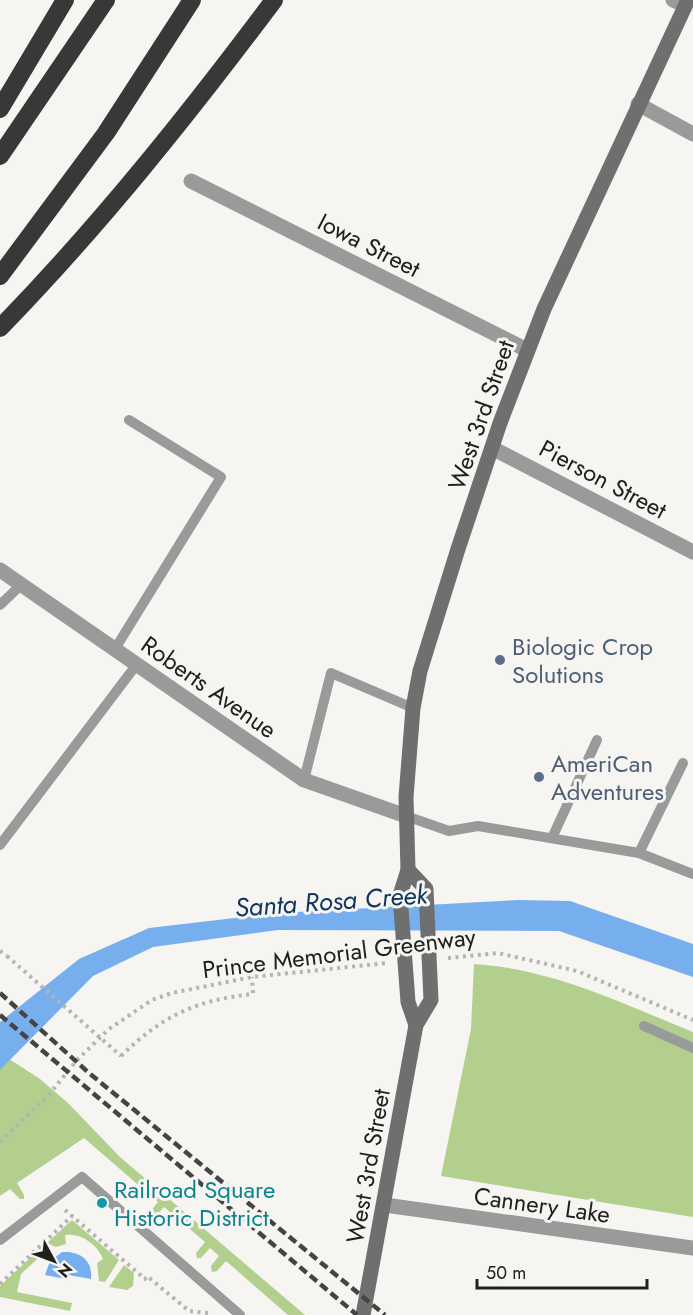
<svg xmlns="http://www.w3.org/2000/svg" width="693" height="1315" viewBox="0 0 693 1315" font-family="Jost,sans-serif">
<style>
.green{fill:#b2cf8e}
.water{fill:#77afee}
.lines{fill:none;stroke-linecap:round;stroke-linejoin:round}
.path{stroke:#b5b4b2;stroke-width:4;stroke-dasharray:3 4.5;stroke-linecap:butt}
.lane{stroke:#999b9a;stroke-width:10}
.street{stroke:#999b9a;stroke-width:15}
.secondary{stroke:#6d706f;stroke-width:15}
.highway{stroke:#363938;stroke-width:18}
.rail{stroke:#454443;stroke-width:4.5;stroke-dasharray:9 4.5;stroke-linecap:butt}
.path-bridge{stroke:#b5b4b2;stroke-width:4;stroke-dasharray:3 4.5;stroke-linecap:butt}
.secondary-bridge{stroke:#6d706f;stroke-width:15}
.service-dot{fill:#5c6f8a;stroke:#f6f5f2;stroke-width:2}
.culture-dot{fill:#0f9aa8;stroke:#f6f5f2;stroke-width:2}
.labels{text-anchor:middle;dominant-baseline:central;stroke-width:6;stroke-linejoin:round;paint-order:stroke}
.street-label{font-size:24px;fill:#21201f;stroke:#f6f5f2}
.service-label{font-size:24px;fill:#4e5e75;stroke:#f6f5f2;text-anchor:start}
.culture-label{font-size:24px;fill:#0d838f;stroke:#f6f5f2;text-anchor:start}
.water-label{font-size:26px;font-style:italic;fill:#0e355d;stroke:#f6f5f2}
</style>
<rect width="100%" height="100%" fill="#f6f5f2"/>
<g class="green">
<path d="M 474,964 C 553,969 621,1003 693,1032 L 693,1217 L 441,1176 L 471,1029 Z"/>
<path d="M 0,1053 L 40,1079 L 68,1103 L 120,1157 L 305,1315 L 288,1315 L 226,1261 L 217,1271 L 212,1272 L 211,1266 L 219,1256 L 210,1248 L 201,1258 L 197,1258 L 196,1253 L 205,1242 L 164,1207 L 154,1218 L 149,1218 L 149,1213 L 158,1202 L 84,1138 L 17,1183 L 24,1195 L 24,1199 L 20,1199 L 10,1189 L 0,1196 Z"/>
<path d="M 72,1220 L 119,1260 L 105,1282 L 99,1281 L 97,1263 L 103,1259 C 97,1244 81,1233 65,1235 L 66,1244 L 56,1247 L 47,1243 Z"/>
<path d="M 43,1246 L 47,1250 L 21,1274 L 17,1292 L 72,1303 L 70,1311 L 0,1297 L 0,1286 Z"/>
<path d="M 124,1265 L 134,1273 L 133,1286 L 127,1290 L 109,1287 Z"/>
</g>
<g class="water">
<path d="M 519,900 L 570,901 L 693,944 L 693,977 L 559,931 L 278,930 L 153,947 L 93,976 L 0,1070 L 0,1022 L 79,959 L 149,928 L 277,913 Z"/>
<path d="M 62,1252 C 80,1251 93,1260 91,1279 L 68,1275 L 66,1279 L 45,1275 L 50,1261 Z"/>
</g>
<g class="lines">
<g class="path">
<path d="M 0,951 L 7,956"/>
<path d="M 448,958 L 498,953 L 577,971 L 693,1020"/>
<path d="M 121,1056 C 162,1016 196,1000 253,994 L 252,977"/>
<path d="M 0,1142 L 47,1097 L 78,1059 L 109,1029 L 152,1000 L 172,993 L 252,977 L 387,963"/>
<path d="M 65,1210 L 145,1279 L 147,1276 L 189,1311 L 208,1313"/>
<path d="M 0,1284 L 72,1216"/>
</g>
<g class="lane">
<path d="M 0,605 L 21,585"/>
<path d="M 115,649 L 221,477 L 129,420"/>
<path d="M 304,780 L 331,673 L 413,708"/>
<path d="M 406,816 L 449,831 L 478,826 L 639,853 L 683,763"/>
<path d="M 552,838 L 597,740"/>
<path d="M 0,845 L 137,664"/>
<path d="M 639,853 L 693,874"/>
<path d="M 644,1026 L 693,1048"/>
<path d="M 0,1240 L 82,1177 L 240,1315"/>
</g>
<g class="street">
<path d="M 673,0 L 685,5"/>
<path d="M 638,104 L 693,134"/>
<path d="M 191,181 L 527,350"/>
<path d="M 492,448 L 693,552"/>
<path d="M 0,570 L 304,780 L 406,816"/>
<path d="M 385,1205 L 693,1248"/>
</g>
<g class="secondary">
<path d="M 408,870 L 406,797 L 413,708 L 420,671 L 458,549 L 500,423 L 544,309 L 688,0"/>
<path d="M 363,1315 L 416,1025"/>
</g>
<g class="highway">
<path d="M 0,109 L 65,0"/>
<path d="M 0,156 L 106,0"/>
<path d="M 0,276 L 106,133 L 192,0"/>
<path d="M 0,328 C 100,225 188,115 274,0"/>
</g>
<g class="rail">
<path d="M 0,993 L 89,1073 L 385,1315"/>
<path d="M 0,1015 L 357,1315"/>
</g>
<path class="path-bridge" d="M 7,956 L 121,1056"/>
<path class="secondary-bridge" d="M 408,870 L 426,889 L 431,1000 L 416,1025 L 408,1002 L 400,895 Z"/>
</g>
<g class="service-dot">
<circle cx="500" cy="660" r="6"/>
<circle cx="539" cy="777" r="6"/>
</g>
<circle class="culture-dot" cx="102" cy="1203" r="6"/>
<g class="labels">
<g class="street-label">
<text transform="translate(369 245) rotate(27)">Iowa Street</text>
<text transform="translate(481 415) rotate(-71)">West 3rd Street</text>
<text transform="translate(603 479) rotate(28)">Pierson Street</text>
<text transform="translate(209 687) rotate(35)">Roberts Avenue</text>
<text transform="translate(339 953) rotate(-7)">Prince Memorial Greenway</text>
<text transform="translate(368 1166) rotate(-80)">West 3rd Street</text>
<text transform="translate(542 1205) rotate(8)">Cannery Lake</text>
</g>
<g class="service-label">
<text x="512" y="646">Biologic Crop<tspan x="512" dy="28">Solutions</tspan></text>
<text x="551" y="763">AmeriCan<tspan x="551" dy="28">Adventures</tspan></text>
</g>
<g class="culture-label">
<text x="114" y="1189">Railroad Square<tspan x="114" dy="28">Historic District</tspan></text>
</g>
<g class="water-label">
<text transform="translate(331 901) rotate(-4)">Santa Rosa Creek</text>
</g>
</g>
<g transform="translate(54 1261) rotate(131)" stroke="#f6f5f2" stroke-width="4.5" paint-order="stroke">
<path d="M0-4.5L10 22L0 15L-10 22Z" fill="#21201f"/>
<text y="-9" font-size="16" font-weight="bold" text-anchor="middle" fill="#21201f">N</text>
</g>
<path d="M477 1279v9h170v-9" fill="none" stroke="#21201f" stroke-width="3"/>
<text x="486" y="1279" font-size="18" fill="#21201f" stroke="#f6f5f2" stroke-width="4.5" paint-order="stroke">50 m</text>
</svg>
